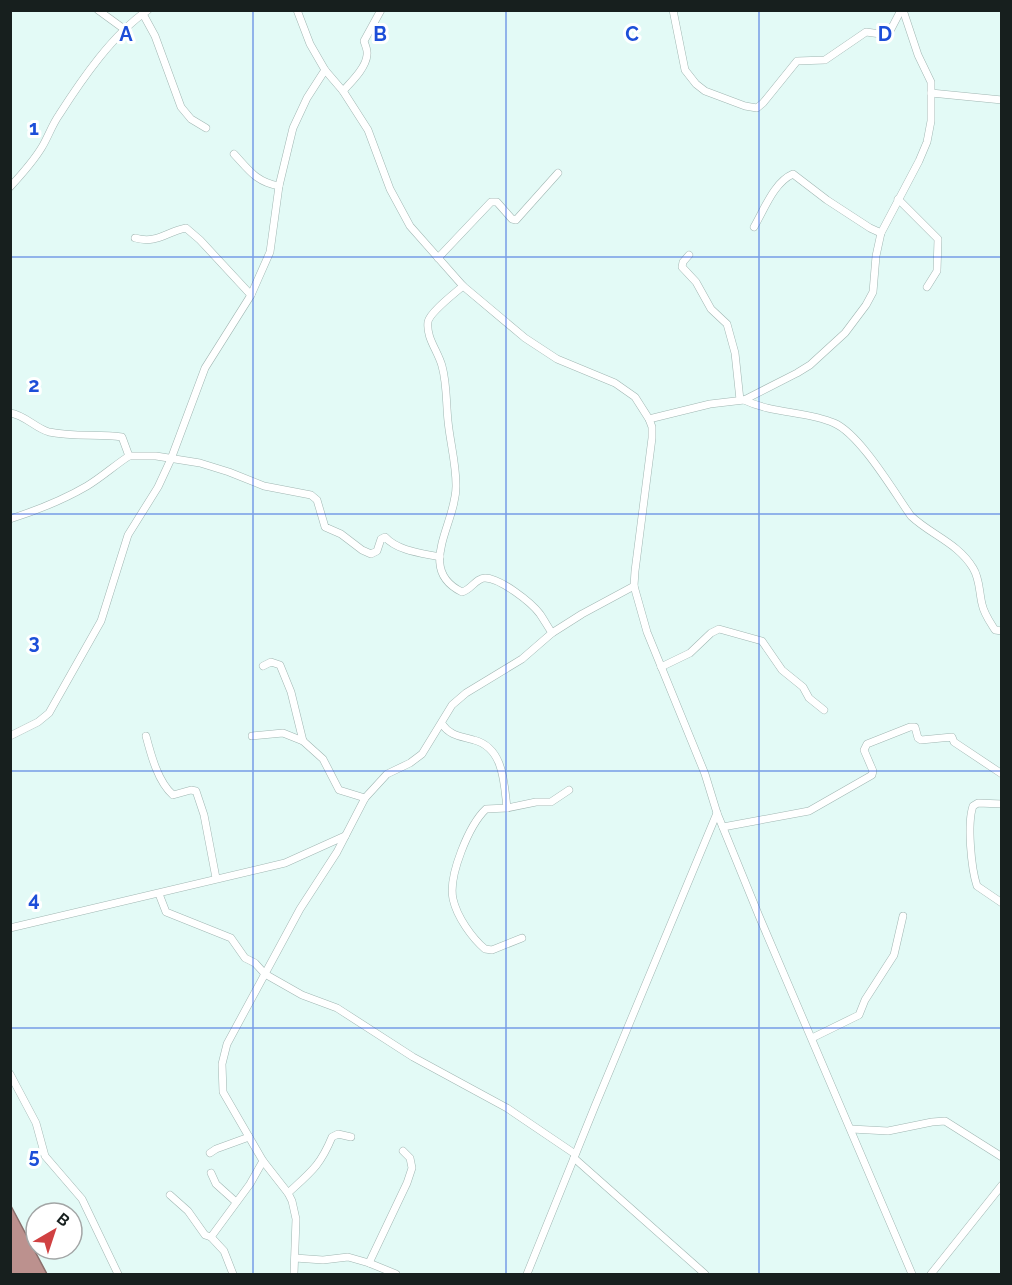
<svg xmlns="http://www.w3.org/2000/svg" width="1012" height="1285" viewBox="0 0 1012 1285" font-family="Raleway,sans-serif">
<style>
.water{fill:#bc918e;stroke:#8a6f6c;stroke-width:1.5}
.lines{fill:none;stroke-linecap:round;stroke-linejoin:round}
.minor-casing{stroke:#a0b6b2;stroke-width:8}
.minor{stroke:#fff;stroke-width:7}
.grid{fill:none;stroke:#1d4ed8;stroke-width:1.5;stroke-opacity:0.55}
.grid-label{font-size:20px;text-anchor:middle;font-weight:bold;fill:#1d4ed8;stroke:#fff;stroke-width:6;stroke-linejoin:round;paint-order:stroke}
</style>
<rect width="100%" height="100%" fill="#e3faf6"/>
<path class="water" d="M 11,1206 L 47,1274 L 11,1274 Z"/>
<g class="lines">
<defs>
<g id="minor">
<path d="M 98,10 L 124,29"/>
<path d="M 297,10 L 310,44 L 325,70 L 343,91 L 368,130 L 390,189 L 410,226 L 463,286 L 525,338 L 557,359 L 615,383 L 635,397 L 649,419 L 652,427 L 652,438 L 635,571 L 634,586 L 647,632 L 705,774 L 717,813 L 759,916 L 912,1274"/>
<path d="M 673,10 L 685,70 L 696,84 L 705,91 L 745,106 L 757,108 L 763,103 L 797,61 L 825,60 L 866,32 L 888,35 L 901,10"/>
<path d="M 143,14 L 155,36 L 181,107 L 191,119 L 206,128"/>
<path d="M 343,91 C 351,82 366,68 367,55 C 368,50 365,45 364,41 L 381,10"/>
<path d="M 931,93 L 1002,100"/>
<path d="M 234,154 C 249,170 256,182 279,186"/>
<path d="M 10,187 C 22,174 33,162 42,147 C 48,137 52,125 59,115 C 82,79 113,34 148,10"/>
<path d="M 898,199 L 938,239 L 937,271 L 927,287"/>
<path d="M 754,227 C 764,210 774,182 793,174 L 827,200 L 870,228 L 881,233"/>
<path d="M 135,238 C 157,244 166,232 186,228 L 200,240 L 251,295"/>
<path d="M 689,255 L 683,262 L 682,267 L 696,282 L 711,309 L 727,324 L 735,353 L 740,400"/>
<path d="M 438,258 L 491,202 L 497,202 L 512,219 L 516,220 L 558,173"/>
<path d="M 463,286 C 455,293 429,313 428,322 C 426,338 438,351 442,366 C 447,384 446,402 448,421 C 450,442 456,463 456,485 C 457,523 415,569 462,592 C 471,590 476,578 485,578 C 500,578 531,602 540,614 C 544,620 548,627 552,633"/>
<path d="M 744,400 C 773,414 807,411 834,423 C 860,434 894,492 911,516 C 931,535 958,543 973,568 C 980,579 979,592 982,604 C 984,614 990,622 995,630 L 1002,631"/>
<path d="M 10,413 C 25,415 35,428 49,432 C 73,437 98,434 122,437 L 129,456 L 156,456 L 200,463 L 229,472 L 264,486 L 311,495 L 317,500 L 325,527 L 341,534 L 362,550 L 371,554 L 377,551 L 381,539 L 385,537 C 398,551 421,553 440,557"/>
<path d="M 649,419 L 710,404 L 744,400 L 797,373 L 810,365 L 845,333 L 866,305 L 873,292 L 876,256 L 881,233 L 919,161 L 927,142 L 931,121 L 931,82 L 918,55 L 903,10"/>
<path d="M 10,519 C 38,510 63,500 87,486 C 102,477 115,465 129,456"/>
<path d="M 263,666 L 271,662 L 280,665 L 291,692 L 303,741 L 323,759 L 339,790 L 365,798"/>
<path d="M 661,667 L 690,653 L 711,633 L 719,629 L 762,641 L 782,670 L 803,687 L 809,698 L 824,710"/>
<path d="M 442,724 C 450,736 461,736 474,740 C 504,748 504,783 507,808 L 536,802 L 551,802 L 569,790"/>
<path d="M 10,736 L 38,722 L 49,713 L 101,621 L 128,535 L 158,487 L 171,459 L 205,368 L 251,295 L 270,252 L 279,186 L 293,128 L 307,98 L 325,70"/>
<path d="M 146,736 C 151,755 158,782 173,795 L 191,790 L 196,791 L 204,815 L 216,878"/>
<path d="M 252,736 L 283,733 L 303,741"/>
<path d="M 1002,804 L 978,803 L 973,806 C 967,823 971,868 977,886 L 1002,903"/>
<path d="M 507,808 L 486,809 C 469,825 448,876 453,899 C 457,917 472,938 485,949 L 492,950 L 522,938"/>
<path d="M 723,827 L 809,811 L 872,775 L 873,771 L 864,750 L 867,744 L 910,727 L 915,727 L 918,738 L 921,740 L 952,737 L 954,742 L 1002,774"/>
<path d="M 159,894 L 166,912 L 231,938 L 245,958 L 255,963 L 265,974 L 302,995 L 337,1008 L 413,1057 L 507,1108 L 575,1154"/>
<path d="M 10,928 L 285,863 L 345,836"/>
<path d="M 812,1038 L 859,1015 L 865,1000 L 894,955 L 903,916"/>
<path d="M 10,1074 L 36,1123 L 45,1156 L 82,1199 L 118,1274"/>
<path d="M 851,1129 L 888,1131 L 932,1122 L 945,1121 L 1002,1157"/>
<path d="M 210,1153 L 216,1149 L 249,1137"/>
<path d="M 574,1158 L 705,1274"/>
<path d="M 211,1173 L 216,1184 L 236,1202"/>
<path d="M 288,1193 C 311,1172 320,1166 332,1137 L 338,1134 L 351,1137"/>
<path d="M 170,1195 L 188,1211 L 205,1235 L 211,1237"/>
<path d="M 295,1258 L 323,1260 L 348,1257 L 369,1263 L 396,1274"/>
<path d="M 369,1263 L 407,1183 L 412,1168 L 410,1158 L 403,1151"/>
<path d="M 233,1274 L 224,1251 L 211,1237 L 250,1184 L 263,1161"/>
<path d="M 294,1274 L 296,1219 L 292,1201 L 288,1193 L 263,1161 L 223,1092 L 222,1064 L 227,1044 L 300,909 L 337,852 L 365,798 L 387,774 L 410,763 L 422,754 L 452,705 L 466,693 L 522,659 L 552,633 L 582,614 L 634,586"/>
<path d="M 527,1274 L 595,1106 L 717,813"/>
<path d="M 931,1274 L 1002,1185"/>
</g>
</defs>
<use href="#minor" class="minor-casing"/>
<use href="#minor" class="minor"/>
</g>
<path class="grid" d="M 253,10 L 253,1274M 506,10 L 506,1274M 759,10 L 759,1274M 10,257 L 1002,257M 10,514 L 1002,514M 10,771 L 1002,771M 10,1028 L 1002,1028"/>
<g class="grid-label">
<text x="126" y="41">A</text>
<text x="380" y="41">B</text>
<text x="632" y="41">C</text>
<text x="885" y="41">D</text>
<text x="34" y="135">1</text>
<text x="34" y="392">2</text>
<text x="34" y="649">3</text>
<text x="34" y="906">4</text>
<text x="34" y="1163">5</text>
</g>
<rect width="1012" height="1285" fill="none" stroke="#171f1e" stroke-width="24"/>
<g transform="translate(54 1231) rotate(39)"><circle r="28" fill="#ffffff" stroke="#a2a5a5" stroke-width="1.5"/>
<path d="M0-4.5L10 22L0 15L-10 22Z" fill="#d04142"/>
<text y="-9" font-size="16" font-weight="bold" text-anchor="middle" fill="#171f1e">B</text>
</g>
</svg>
